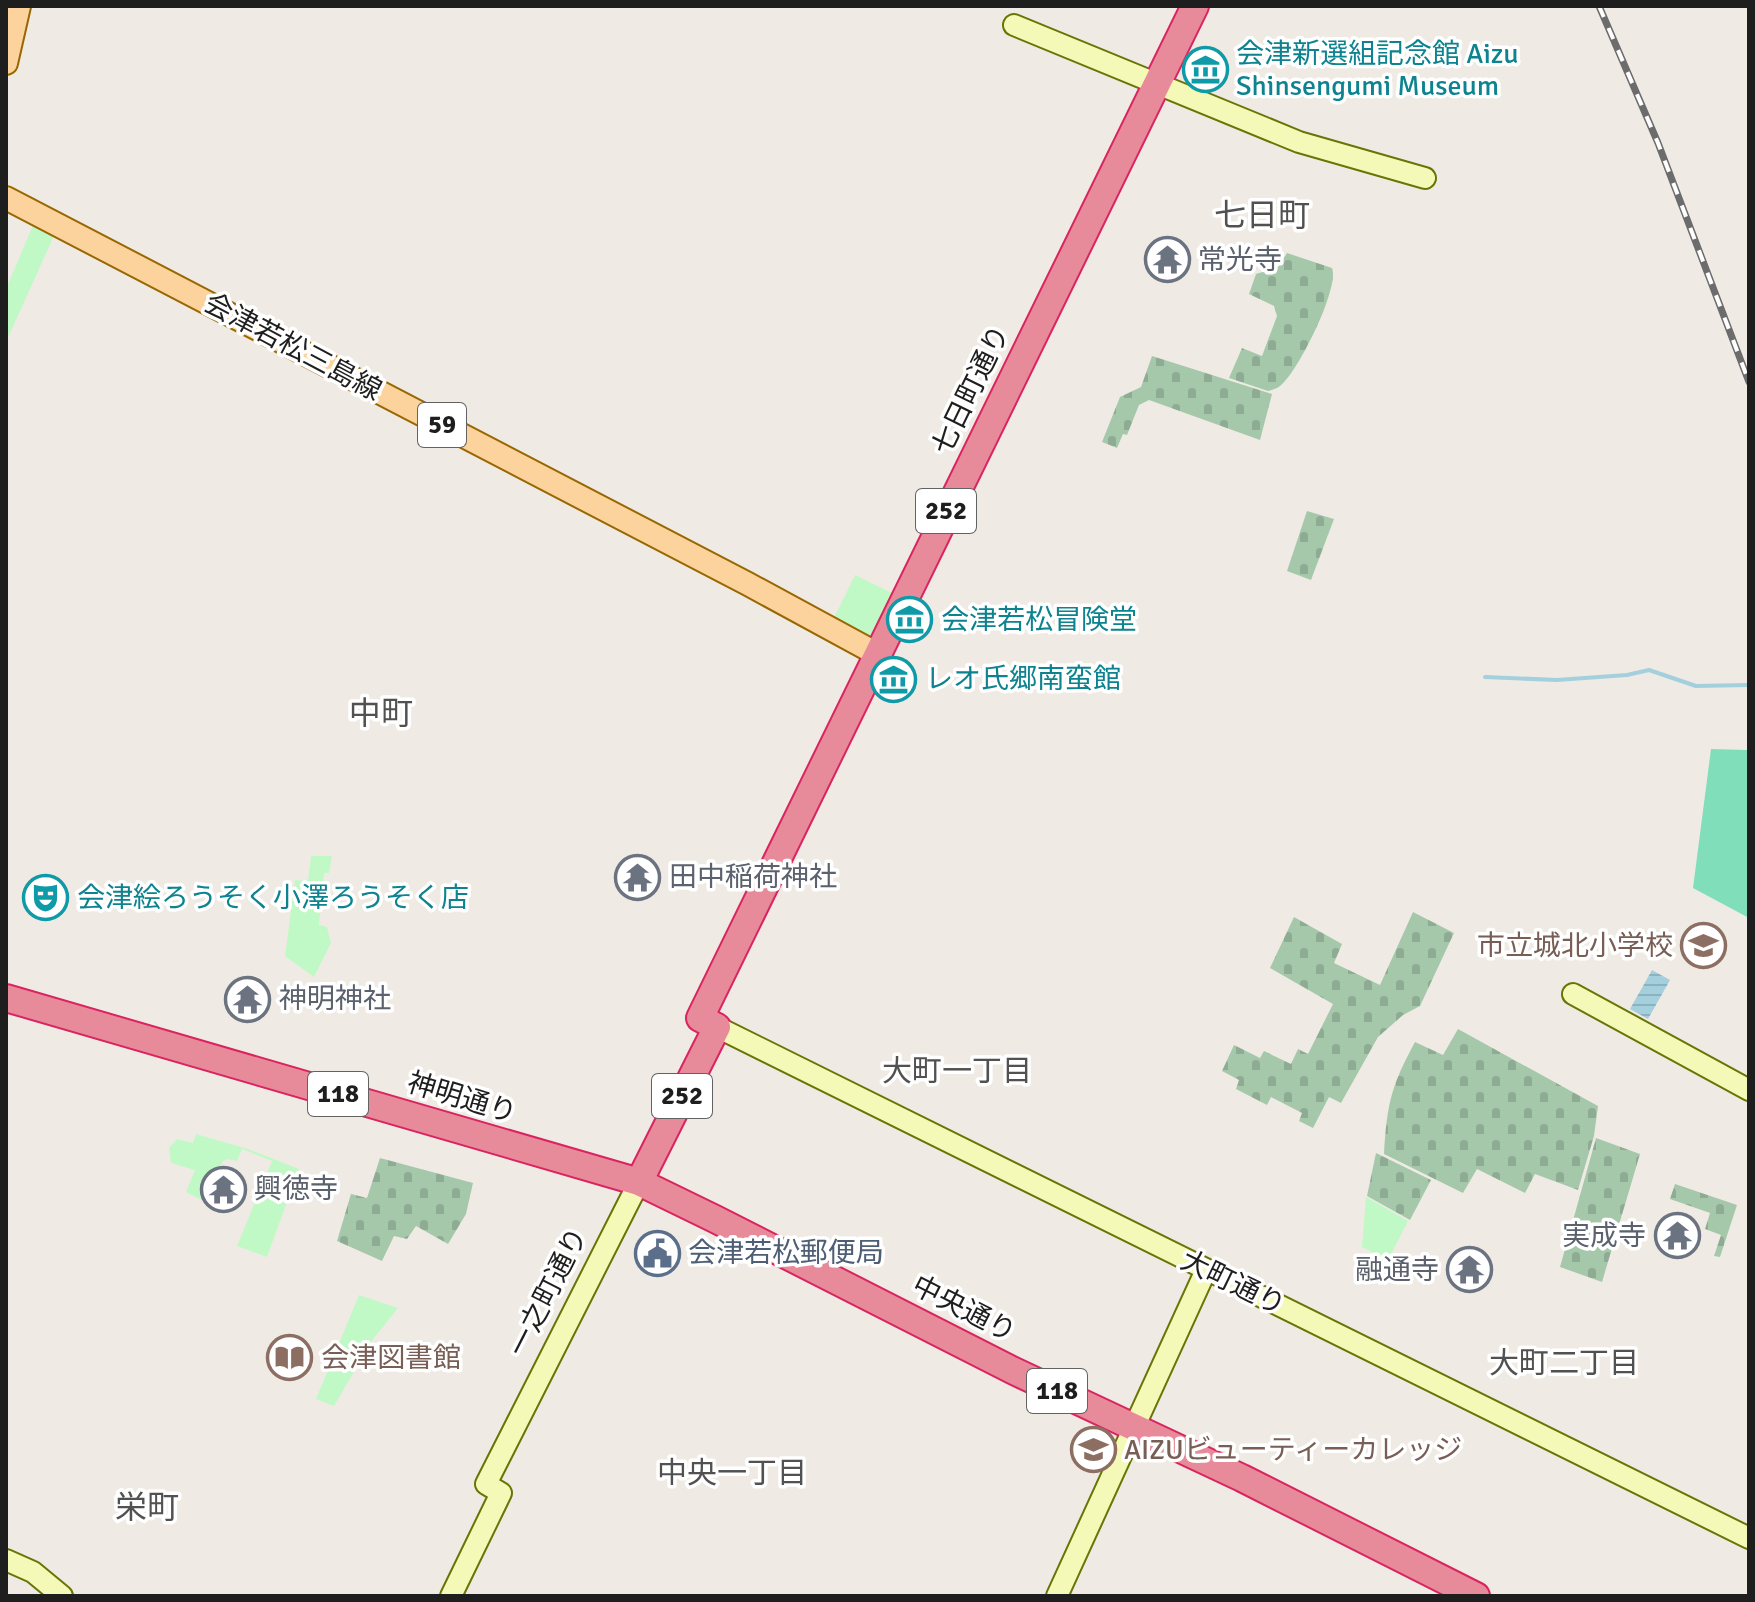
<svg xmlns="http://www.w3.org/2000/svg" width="1755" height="1602" viewBox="0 0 1755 1602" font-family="Signika,'Noto Sans JP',sans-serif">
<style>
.cemetery{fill:url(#cemetery-stones)}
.park{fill:#c0f9c6}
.pitch{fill:#81debb}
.water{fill:url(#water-rules)}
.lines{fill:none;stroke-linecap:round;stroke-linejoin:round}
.stream{stroke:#a4cfdd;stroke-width:4}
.secondary-casing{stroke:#687505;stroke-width:24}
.primary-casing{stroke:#986700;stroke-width:26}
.highway-casing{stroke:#da2460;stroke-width:30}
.secondary{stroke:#f5f9b7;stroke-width:20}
.primary{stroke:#fcd39c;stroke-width:22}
.highway{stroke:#e78b9b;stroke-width:26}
.rail-casing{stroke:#6c6c6c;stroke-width:7}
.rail{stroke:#fff;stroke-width:4;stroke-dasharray:12;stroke-linecap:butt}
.labels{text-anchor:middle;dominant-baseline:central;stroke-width:7;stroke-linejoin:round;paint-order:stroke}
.shield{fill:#fff;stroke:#626262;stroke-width:2}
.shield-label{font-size:26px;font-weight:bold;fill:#1e1e1e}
.culture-label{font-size:28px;fill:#0d838f;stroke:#fff;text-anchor:start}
.worship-label{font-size:28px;fill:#5b616d;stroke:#fff;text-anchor:start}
.street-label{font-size:28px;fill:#1e1e1e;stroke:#fff}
.education-label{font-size:28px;fill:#785e54;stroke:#fff;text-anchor:start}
.service-label{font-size:28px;fill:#4e5e75;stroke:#fff;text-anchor:start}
.neighbourhood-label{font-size:30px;fill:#515151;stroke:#fff}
.quarter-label{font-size:32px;fill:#515151;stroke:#fff}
</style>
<defs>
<pattern id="cemetery-stones" width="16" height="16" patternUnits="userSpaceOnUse" patternTransform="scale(2)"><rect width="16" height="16" fill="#a5c8ab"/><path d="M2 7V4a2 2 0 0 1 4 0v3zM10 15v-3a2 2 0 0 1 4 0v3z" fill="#8eab93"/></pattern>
<pattern id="water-rules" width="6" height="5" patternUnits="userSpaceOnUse" patternTransform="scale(2)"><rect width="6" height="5" fill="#a4cfdd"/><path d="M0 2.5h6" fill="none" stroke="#8db1bd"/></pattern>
</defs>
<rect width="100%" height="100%" fill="#efebe4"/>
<g class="cemetery">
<path d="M 1287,253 L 1332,268 C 1340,288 1297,374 1280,386 C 1276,389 1272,390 1268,391 L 1229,378 L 1242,348 L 1262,356 L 1277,316 L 1274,306 L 1249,294 L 1256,274 L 1278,267 Z"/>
<path d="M 1152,356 L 1272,394 L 1260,440 L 1149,400 L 1139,405 L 1127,435 L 1123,434 L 1117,448 L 1102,442 L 1120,397 L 1141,387 Z"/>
<path d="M 1307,511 L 1334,519 L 1311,580 L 1287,571 Z"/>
<path d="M 1413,912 L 1454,933 L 1420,1006 L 1403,1015 L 1378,1037 L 1341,1103 L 1329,1097 L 1313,1128 L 1299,1121 L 1302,1113 L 1271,1097 L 1267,1105 L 1236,1089 L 1239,1080 L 1222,1071 L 1234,1045 L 1260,1058 L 1264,1051 L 1291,1064 L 1298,1049 L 1308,1054 L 1333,1004 L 1270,968 L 1294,917 L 1342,944 L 1334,963 L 1380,985 Z"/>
<path d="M 1458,1029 L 1598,1106 L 1594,1136 L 1578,1190 L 1535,1174 L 1525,1193 L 1477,1169 L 1463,1193 L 1384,1154 C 1387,1104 1391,1086 1415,1042 L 1443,1055 Z"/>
<path d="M 1596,1138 L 1640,1154 L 1602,1282 L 1560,1267 Z"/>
<path d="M 1376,1153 L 1431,1180 L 1410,1220 L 1367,1196 Z"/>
<path d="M 380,1158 L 473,1183 L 466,1214 L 448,1244 L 416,1226 L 407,1239 L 394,1236 L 382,1261 L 337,1241 L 351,1194 L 367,1198 Z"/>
<path d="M 1675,1184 L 1737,1205 L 1720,1257 L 1714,1256 L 1721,1235 L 1705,1229 L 1710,1213 L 1670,1199 Z"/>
</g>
<g class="park">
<path d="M 36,218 L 57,229 L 6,342 L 6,289 Z"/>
<path d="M 855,575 L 896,595 L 872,641 L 833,620 Z"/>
<path d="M 311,856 L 332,856 L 329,873 L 324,873 L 319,925 L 327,927 L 331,943 L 314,977 L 285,956 L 295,880 L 308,881 Z"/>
<path d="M 196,1134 L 248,1149 L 299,1169 L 267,1257 L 237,1246 L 272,1161 L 242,1149 L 237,1161 L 228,1159 L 223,1161 L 202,1200 L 186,1192 L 195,1170 L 171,1163 L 169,1148 L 177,1139 L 193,1143 Z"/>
<path d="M 1366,1197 L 1408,1221 L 1388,1260 L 1362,1247 Z"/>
<path d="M 359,1295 L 398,1308 L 373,1339 L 334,1406 L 316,1399 Z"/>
</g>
<path class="pitch" d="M 1749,745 L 1749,918 L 1693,888 L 1711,749 L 1747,750 Z"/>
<path class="water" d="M 1652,970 L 1670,980 L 1648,1019 L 1630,1009 Z"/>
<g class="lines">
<path class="stream" d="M 1485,677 L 1557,680 L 1627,675 L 1649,670 L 1696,686 L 1749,685"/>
<defs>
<g id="secondary">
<path d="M 1014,25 L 1299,142 L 1425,178"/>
<path d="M 1573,994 L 1749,1090"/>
<path d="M 717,1027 L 1749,1538"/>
<path d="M 6,1560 L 33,1572 L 62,1596"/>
<path d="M 451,1596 L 501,1493 L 486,1484 L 639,1182"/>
<path d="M 1057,1596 L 1206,1270"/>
</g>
<g id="primary">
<path d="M 6,63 L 19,6"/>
<path d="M 6,198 L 748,584 L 877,654"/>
</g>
<g id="highway">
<path d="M 6,998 L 639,1182 L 715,1219 L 1012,1370 L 1242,1478 L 1476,1596"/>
<path d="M 639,1182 L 717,1027 L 700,1018 L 1195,6"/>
</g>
</defs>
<use href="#secondary" class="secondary-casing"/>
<use href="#primary" class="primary-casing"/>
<use href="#highway" class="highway-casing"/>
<use href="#secondary" class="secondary"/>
<use href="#primary" class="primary"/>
<use href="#highway" class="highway"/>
<defs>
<path id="rail" d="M 1599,6 L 1658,143 L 1749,382"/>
</defs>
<use href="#rail" class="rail-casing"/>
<use href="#rail" class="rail"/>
</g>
<defs>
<symbol id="museum-ring" viewBox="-11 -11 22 22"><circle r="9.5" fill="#fff" stroke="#0f9aa8" stroke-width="1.5"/><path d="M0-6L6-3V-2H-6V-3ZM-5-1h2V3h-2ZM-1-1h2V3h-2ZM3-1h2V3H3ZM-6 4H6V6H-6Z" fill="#0f9aa8"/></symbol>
<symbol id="temple-ring" viewBox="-11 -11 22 22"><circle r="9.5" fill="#fff" stroke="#6b7280" stroke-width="1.5"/><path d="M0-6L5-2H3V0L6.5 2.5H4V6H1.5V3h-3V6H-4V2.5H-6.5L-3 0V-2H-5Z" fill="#6b7280"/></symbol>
<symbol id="theatre-ring" viewBox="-11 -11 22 22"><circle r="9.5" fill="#fff" stroke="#0f9aa8" stroke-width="1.5"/><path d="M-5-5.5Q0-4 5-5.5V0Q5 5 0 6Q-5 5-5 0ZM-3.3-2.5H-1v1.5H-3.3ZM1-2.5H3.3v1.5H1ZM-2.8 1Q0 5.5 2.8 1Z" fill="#0f9aa8"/></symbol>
<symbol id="school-ring" viewBox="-11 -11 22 22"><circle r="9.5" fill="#fff" stroke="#8d6e63" stroke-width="1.5"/><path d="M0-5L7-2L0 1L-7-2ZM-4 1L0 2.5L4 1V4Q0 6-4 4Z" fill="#8d6e63"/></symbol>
<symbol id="civic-ring" viewBox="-11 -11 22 22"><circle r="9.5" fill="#fff" stroke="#5c6f8a" stroke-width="1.5"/><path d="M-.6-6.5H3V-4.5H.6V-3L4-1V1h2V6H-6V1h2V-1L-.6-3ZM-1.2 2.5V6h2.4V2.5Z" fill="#5c6f8a"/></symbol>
<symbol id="library-ring" viewBox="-11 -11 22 22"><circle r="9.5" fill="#fff" stroke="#8d6e63" stroke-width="1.5"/><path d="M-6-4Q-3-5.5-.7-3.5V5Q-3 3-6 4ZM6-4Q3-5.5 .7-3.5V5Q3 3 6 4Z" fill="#8d6e63"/></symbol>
<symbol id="university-ring" viewBox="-11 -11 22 22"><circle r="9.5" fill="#fff" stroke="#8d6e63" stroke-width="1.5"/><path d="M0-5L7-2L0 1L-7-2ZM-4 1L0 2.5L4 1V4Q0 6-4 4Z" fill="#8d6e63"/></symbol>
</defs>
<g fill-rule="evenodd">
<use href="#museum-ring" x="1180" y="44" width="51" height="51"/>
<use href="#temple-ring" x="1142" y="234" width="51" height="51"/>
<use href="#museum-ring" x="884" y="594" width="51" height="51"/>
<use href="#museum-ring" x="868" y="654" width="51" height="51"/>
<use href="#temple-ring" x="612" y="852" width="51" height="51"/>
<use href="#theatre-ring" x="20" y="872" width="51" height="51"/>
<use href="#school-ring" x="1678" y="920" width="51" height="51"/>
<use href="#temple-ring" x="222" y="974" width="51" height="51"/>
<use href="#temple-ring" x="198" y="1164" width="51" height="51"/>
<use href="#temple-ring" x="1652" y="1210" width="51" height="51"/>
<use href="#civic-ring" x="632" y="1228" width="51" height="51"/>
<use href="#temple-ring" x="1444" y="1244" width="51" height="51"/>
<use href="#library-ring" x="264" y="1332" width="51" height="51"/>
<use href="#university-ring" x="1068" y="1424" width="51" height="51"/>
</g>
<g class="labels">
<g class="shield">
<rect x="418" y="403" width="48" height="44" rx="6"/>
<rect x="916" y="489" width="60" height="44" rx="6"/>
<rect x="308" y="1072" width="60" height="44" rx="6"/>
<rect x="652" y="1074" width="60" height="44" rx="6"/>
<rect x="1027" y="1369" width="60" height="44" rx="6"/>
</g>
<g class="shield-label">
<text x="442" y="425">59</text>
<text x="946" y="511">252</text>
<text x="338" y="1094">118</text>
<text x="682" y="1096">252</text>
<text x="1057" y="1391">118</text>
</g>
<g class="culture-label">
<text x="1236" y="54">会津新選組記念館 Aizu<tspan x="1236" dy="32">Shinsengumi Museum</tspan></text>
<text x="941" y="620">会津若松冒険堂</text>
<text x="925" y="679">レオ氏郷南蛮館</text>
<text x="77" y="898">会津絵ろうそく小澤ろうそく店</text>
</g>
<g class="worship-label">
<text x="1198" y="260">常光寺</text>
<text x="669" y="877">田中稲荷神社</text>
<text x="279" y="999">神明神社</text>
<text x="254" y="1189">興徳寺</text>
<text x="1646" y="1236" text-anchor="end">実成寺</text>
<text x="1439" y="1270" text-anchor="end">融通寺</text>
</g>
<g class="street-label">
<text transform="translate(293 347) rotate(28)">会津若松三島線</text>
<text transform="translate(971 390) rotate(-64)">七日町通り</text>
<text transform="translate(462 1098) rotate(17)">神明通り</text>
<text transform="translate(1233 1283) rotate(26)">大町通り</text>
<text transform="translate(548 1292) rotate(-63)">一之町通り</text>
<text transform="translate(964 1309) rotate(27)">中央通り</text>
</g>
<g class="education-label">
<text x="1673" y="946" text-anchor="end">市立城北小学校</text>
<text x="321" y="1358">会津図書館</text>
<text x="1124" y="1450">AIZUビューティーカレッジ</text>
</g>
<g class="service-label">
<text x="688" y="1253">会津若松郵便局</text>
</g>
<g class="neighbourhood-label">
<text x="957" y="1071">大町一丁目</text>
<text x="1564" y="1363">大町二丁目</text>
<text x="732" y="1473">中央一丁目</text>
</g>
<g class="quarter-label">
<text x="1262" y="215">七日町</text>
<text x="381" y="713">中町</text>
<text x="147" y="1507">栄町</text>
</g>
</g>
<rect width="1755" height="1602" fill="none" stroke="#1e1e1e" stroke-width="16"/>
</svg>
